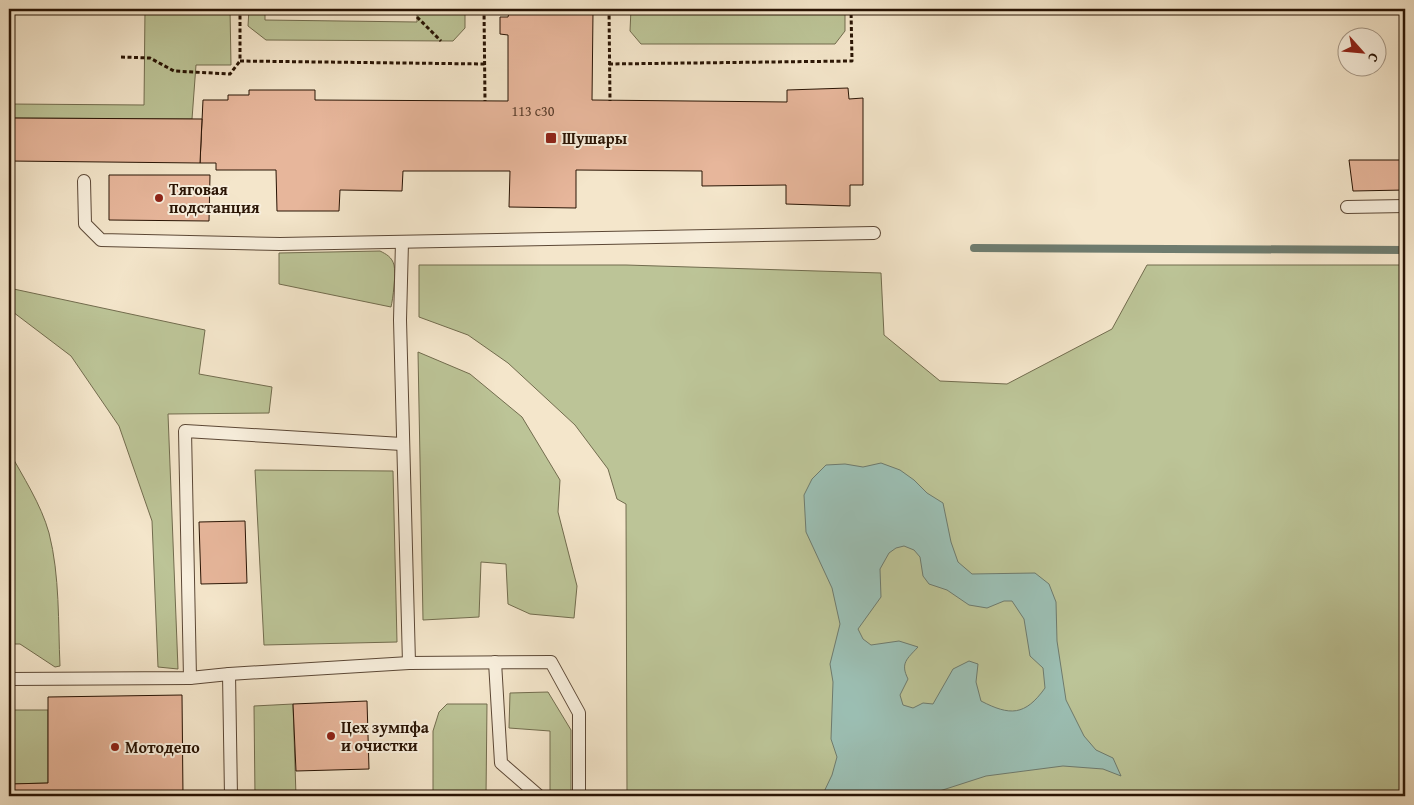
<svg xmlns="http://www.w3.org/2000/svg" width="1414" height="805" viewBox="0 0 1414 805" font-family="'Gentium Book Plus',serif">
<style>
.green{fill:#bcc497;stroke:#726c4e}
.water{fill:#9cc0b5;stroke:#6e7b6e;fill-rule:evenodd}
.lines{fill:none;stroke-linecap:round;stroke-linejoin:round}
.stream{stroke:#6e7b6e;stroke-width:8}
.building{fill:#e7b69b;stroke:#291404}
.service-casing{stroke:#5c4836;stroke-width:14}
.path{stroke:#291404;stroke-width:3;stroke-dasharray:4 2.5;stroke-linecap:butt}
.service{stroke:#f8efdd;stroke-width:12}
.poi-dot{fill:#8f2418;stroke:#f8efdd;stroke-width:2}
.labels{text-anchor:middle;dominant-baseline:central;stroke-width:4;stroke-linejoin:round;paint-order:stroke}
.number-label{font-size:14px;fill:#583c2a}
.poi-label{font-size:16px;font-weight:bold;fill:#291404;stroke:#f8efdd;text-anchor:start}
</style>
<rect width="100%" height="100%" fill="#f4e6cb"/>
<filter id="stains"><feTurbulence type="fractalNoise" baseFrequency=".004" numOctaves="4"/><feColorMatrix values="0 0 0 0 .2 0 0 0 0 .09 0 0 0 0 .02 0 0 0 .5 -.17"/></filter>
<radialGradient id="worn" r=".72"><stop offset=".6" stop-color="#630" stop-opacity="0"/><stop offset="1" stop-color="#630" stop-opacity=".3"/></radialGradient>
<g class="green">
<path d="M 145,9 L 230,9 L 231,65 L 196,65 L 192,119 L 9,118 L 9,104 L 144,105 Z"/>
<path d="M 249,9 L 265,9 L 265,20 L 417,22 L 417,9 L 465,9 L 465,28 L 453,41 L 266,40 L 248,26 Z"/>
<path d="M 631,9 L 838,9 L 838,14 L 845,14 L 845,31 L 835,44 L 641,44 L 630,31 Z"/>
<path d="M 380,251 C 386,254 392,257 394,265 C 396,273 393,299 391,307 L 279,284 L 279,253 Z"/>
<path d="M 419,265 L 626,265 L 881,273 L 884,335 L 940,381 L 1007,384 L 1112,329 L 1147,265 L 1405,265 L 1405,796 L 627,796 L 626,504 L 617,499 L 608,469 L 575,425 L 508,363 L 468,335 L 419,317 Z"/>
<path d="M 9,288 L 205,330 L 199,374 L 272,387 L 269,413 L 168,414 L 178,669 L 158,667 L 152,521 L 119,426 L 71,356 L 9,309 Z"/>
<path d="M 418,352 L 470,374 L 522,417 L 560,480 L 558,512 L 577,586 L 574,618 L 530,614 L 508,604 L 506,564 L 481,562 L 479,617 L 423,620 Z"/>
<path d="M 9,451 C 23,477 41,504 49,533 C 60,576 58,623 60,666 L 55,667 L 20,644 L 9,644 Z"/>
<path d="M 255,470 L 393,471 L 397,642 L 264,645 Z"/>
<path d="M 548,692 L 571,730 L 571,796 L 550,796 L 550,731 L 509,728 L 510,693 Z"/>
<path d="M 293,704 L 296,796 L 255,796 L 254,706 Z"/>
<path d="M 447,704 L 487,704 L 486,796 L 433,796 L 433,731 L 439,712 Z"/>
<path d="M 9,710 L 48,710 L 48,783 L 9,784 Z"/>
</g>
<path class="water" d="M 881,463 L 900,470 L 914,480 L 927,493 L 943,503 L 951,542 L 958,562 L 972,574 L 1035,573 L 1049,584 L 1056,602 L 1057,641 L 1066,700 L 1084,736 L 1096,750 L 1113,758 L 1121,776 L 1103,769 L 1063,766 L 986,776 L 924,796 L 822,796 L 832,775 L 837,757 L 831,739 L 833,682 L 830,664 L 840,624 L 832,588 L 806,532 L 804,495 L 812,479 L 826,465 L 845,464 L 863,467 ZM 904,546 L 914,550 L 920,557 L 923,576 L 929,584 L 947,590 L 969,605 L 987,608 L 1004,601 L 1012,601 L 1024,619 L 1030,656 L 1043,668 L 1045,688 C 1025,716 1010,716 981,701 L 976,682 L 978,664 L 969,661 L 953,669 L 933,704 L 923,703 L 913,708 L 903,705 L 900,695 L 908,679 C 900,663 907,659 918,647 L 899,641 L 871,645 L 863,639 L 858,629 L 881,597 L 880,569 L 889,553 L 896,548 Z"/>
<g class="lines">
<path class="stream" d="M 974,248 L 1405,250"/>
</g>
<g class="building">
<path d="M 510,9 L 584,9 L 584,12 L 593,12 L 592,100 L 787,102 L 787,90 L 848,88 L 849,99 L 863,98 L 863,185 L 850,185 L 850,206 L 786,204 L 786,185 L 702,186 L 702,171 L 576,170 L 576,208 L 509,207 L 510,171 L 403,171 L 402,191 L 340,190 L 339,211 L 277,211 L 276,170 L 216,170 L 216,163 L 200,163 L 203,100 L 228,100 L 228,95 L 249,95 L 249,90 L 315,90 L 315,100 L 508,101 L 508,35 L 500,34 L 500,17 L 508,17 Z"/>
<path d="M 9,118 L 202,119 L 200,163 L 9,161 Z"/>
<path d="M 1349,160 L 1405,160 L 1405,190 L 1353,191 Z"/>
<path d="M 109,175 L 210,175 L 209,221 L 109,220 Z"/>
<path d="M 245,521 L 247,583 L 201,584 L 199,522 Z"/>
<path d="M 182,695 L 183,796 L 9,796 L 9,784 L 48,783 L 48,697 Z"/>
<path d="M 367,701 L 369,769 L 296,771 L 293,704 Z"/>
</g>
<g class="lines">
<defs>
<g id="service">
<path d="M 84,181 L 85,224 L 101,240 L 280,244 L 874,233"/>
<path d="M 1347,207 L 1405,206"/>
<path d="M 402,242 L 400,320 L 409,663"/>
<path d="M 495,662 L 501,763 L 539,796"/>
<path d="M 229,674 L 231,796"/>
<path d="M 190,678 L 185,431 L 402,444"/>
<path d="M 9,679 L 190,678 L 229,674 L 409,663 L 551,662 L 579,713 L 579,796"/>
</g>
</defs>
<use href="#service" class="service-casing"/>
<g class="path">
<path d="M 240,9 L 240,61 L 485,64"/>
<path d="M 484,9 L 485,101"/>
<path d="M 609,9 L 610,101"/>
<path d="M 417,17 L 441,41"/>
<path d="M 121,57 L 150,58 L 174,71 L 230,74 L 240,61"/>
<path d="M 609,64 L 852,61 L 851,9"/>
</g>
<use href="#service" class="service"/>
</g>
<g class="poi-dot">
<rect x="545" y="132" width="12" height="12" rx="2.5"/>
<circle cx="159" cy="198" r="5"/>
<circle cx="331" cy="736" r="5"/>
<circle cx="115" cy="747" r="5"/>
</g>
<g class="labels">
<g class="number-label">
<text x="533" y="111">113 с30</text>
</g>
<g class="poi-label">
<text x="562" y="138">Шушары</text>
<text x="169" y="189">Тяговая<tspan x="169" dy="18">подстанция</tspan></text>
<text x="341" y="727">Цех зумпфа<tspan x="341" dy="18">и очистки</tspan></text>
<text x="125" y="747">Мотодепо</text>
</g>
</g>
<rect width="1414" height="805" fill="none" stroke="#f4e6cb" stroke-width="30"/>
<rect x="10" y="10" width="1394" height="785" fill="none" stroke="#291404" stroke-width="2.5"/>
<rect x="15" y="15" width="1384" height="775" fill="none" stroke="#291404"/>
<g transform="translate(1362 52) rotate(117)"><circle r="24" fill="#f8efdd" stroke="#a59786"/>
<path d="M0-4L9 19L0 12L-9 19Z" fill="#8f2418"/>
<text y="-8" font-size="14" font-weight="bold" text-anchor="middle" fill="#291404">С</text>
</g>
<rect width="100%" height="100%" filter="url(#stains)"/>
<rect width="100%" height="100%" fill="url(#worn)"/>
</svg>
